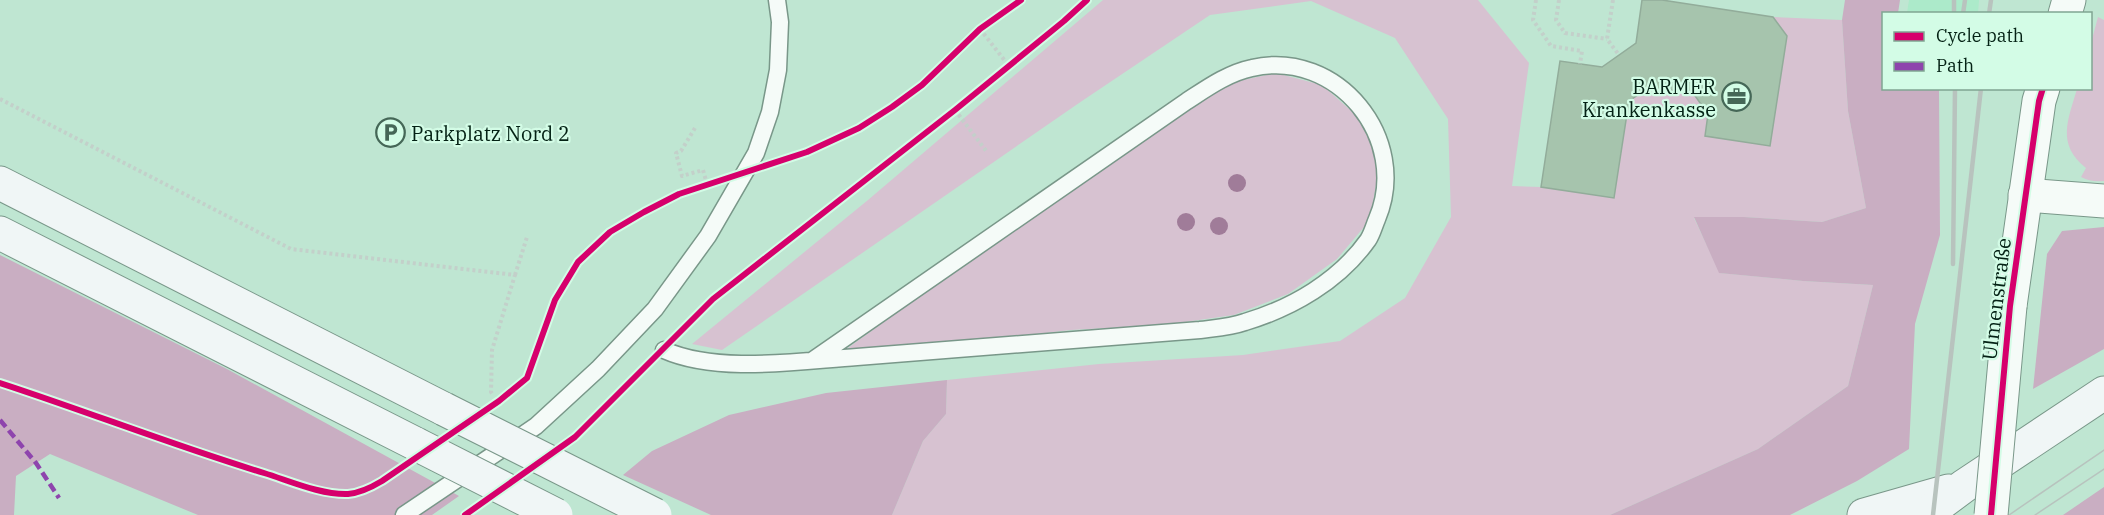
<svg xmlns="http://www.w3.org/2000/svg" width="2104" height="515" viewBox="0 0 2104 515" font-family="'IBM Plex Serif',serif">
<style>
.built{fill:#aceaca}
.green{fill:#d7c2d1}
.forest{fill:#c9aec2}
.building{fill:#a6c4ad;stroke:#92ac9a;stroke-width:1.5}
.lines{fill:none;stroke-linecap:round;stroke-linejoin:round}
.service-casing{stroke:#799789;stroke-width:19}
.minor-casing{stroke:#799789;stroke-width:35}
.secondary-casing{stroke:#799789;stroke-width:35}
.path{stroke:#c3d0ca;stroke-width:4;stroke-dasharray:3 3;stroke-linecap:butt}
.service{stroke:#f5fbf8;stroke-width:16}
.minor{stroke:#f5fbf8;stroke-width:33}
.secondary{stroke:#f0f6f6;stroke-width:33}
.tram{stroke:#b8c3be;stroke-width:1.5}
.rail{stroke:#b8c3be;stroke-width:4.5}
.minor-bridge-casing{stroke:#799789;stroke-width:35;stroke-linecap:butt}
.secondary-bridge-casing{stroke:#799789;stroke-width:35;stroke-linecap:butt}
.minor-bridge{stroke:#f5fbf8;stroke-width:33}
.secondary-bridge{stroke:#f0f6f6;stroke-width:33}
.quiet{stroke:#8e44ad;stroke-width:4.5;stroke-dasharray:9 4.5;stroke-linecap:butt}
.cycleway-casing{stroke:#d3fce6;stroke-width:10}
.cycleway{stroke:#d6006c;stroke-width:6}
.tree{fill:#a07c99}
.labels{text-anchor:middle;dominant-baseline:central;stroke-width:4.5;stroke-linejoin:round;paint-order:stroke}
.poi-label{font-size:20px;fill:#042215;stroke:#d3fce6;text-anchor:end}
.street-label{font-size:20px;fill:#042215;stroke:#d3fce6}
</style>
<rect width="100%" height="100%" fill="#bfe6d2"/>
<path class="built" d="M 1909,0 L 1979,0 L 1978,13 L 1907,13 Z"/>
<g class="green">
<path d="M 1103,0 L 1478,0 L 1529,63 L 1512,186 L 1541,187 L 1614,198 L 1629,101 L 1650,87 L 1693,93 L 1708,114 L 1773,17 L 1842,20 L 1848,111 L 1866,208 L 1822,222 L 1744,217 L 1694,218 L 1720,273 L 1803,281 L 1873,285 L 1848,386 L 1758,449 L 1610,515 L 892,515 L 923,441 L 946,414 L 947,380 L 1099,364 L 1243,355 L 1340,341 L 1405,298 L 1451,217 L 1448,119 L 1395,38 L 1311,1 L 1210,15 L 1079,103 L 722,350 L 692,344 L 868,200 Z"/>
<path d="M 2098,17 L 2104,20 L 2104,181 C 2095,182 2089,181 2081,177 L 2086,168 C 2056,144 2068,120 2077,89 L 2090,88 L 2091,43 Z"/>
<path d="M 1276,73 L 1322,85 L 1365,123 L 1379,167 L 1370,220 L 1337,259 L 1288,294 L 1234,315 L 1164,325 L 1071,330 L 977,341 L 845,350 L 1044,206 L 1225,84 Z"/>
</g>
<g class="forest">
<path d="M 1845,0 L 1900,0 L 1898,13 L 1884,14 L 1884,88 L 1939,89 L 1940,235 L 1915,324 L 1909,449 L 1857,481 L 1790,515 L 1610,515 L 1758,449 L 1848,386 L 1873,285 L 1803,281 L 1719,273 L 1694,217 L 1744,217 L 1822,222 L 1866,208 L 1848,111 L 1842,20 Z"/>
<path d="M 2104,227 L 2104,349 L 2033,389 L 2047,254 L 2062,231 Z"/>
<path d="M 0,255 L 227,369 L 459,496 L 432,515 L 198,515 L 50,454 L 16,476 L 14,515 L 0,515 Z"/>
<path d="M 947,380 L 946,414 L 923,441 L 892,515 L 711,515 L 623,475 L 652,451 L 729,415 L 826,393 Z"/>
<path d="M 2104,487 L 2104,515 L 2063,515 Z"/>
</g>
<path class="building" d="M 1642,0 L 1662,0 L 1773,17 L 1787,36 L 1770,146 L 1705,136 L 1708,114 L 1693,93 L 1650,87 L 1629,101 L 1614,198 L 1541,187 L 1560,61 L 1602,67 L 1636,43 Z"/>
<g class="lines">
<defs>
<g id="service">
<path d="M 664,350 C 718,374 798,361 857,357 L 1200,330 C 1215,328 1231,327 1245,322 C 1292,308 1339,281 1368,240 C 1372,234 1374,226 1377,219 C 1411,139 1337,48 1252,68 C 1228,73 1207,88 1187,101 L 813,360"/>
<path d="M 404,515 L 536,426 L 598,369 L 655,309 L 708,236 L 756,153 L 770,112 L 778,70 L 780,22 L 777,0"/>
</g>
<g id="minor">
<path d="M 2065,14 L 2069,0"/>
<path d="M 2025,195 L 2104,201"/>
<path d="M 2010,306 L 2039,101 L 2043,88"/>
</g>
<g id="secondary">
<path d="M 0,183 L 444,409"/>
<path d="M 0,233 L 416,444"/>
<path d="M 1864,515 L 1948,491"/>
<path d="M 1925,515 L 1964,486 L 2104,393"/>
</g>
</defs>
<use href="#service" class="service-casing"/>
<use href="#minor" class="minor-casing"/>
<use href="#secondary" class="secondary-casing"/>
<g class="path">
<path d="M 1536,0 L 1533,20 L 1551,46 L 1582,51 L 1580,64"/>
<path d="M 1559,0 L 1556,20 L 1565,33 L 1607,39"/>
<path d="M 1613,0 L 1607,39 L 1619,55"/>
<path d="M 980,29 L 1009,66"/>
<path d="M 0,99 L 291,249 L 515,275 L 492,350 L 491,392 L 493,395"/>
<path d="M 955,110 L 987,152"/>
<path d="M 695,128 L 681,151 L 676,153 L 682,176 L 703,170 L 707,184"/>
<path d="M 515,275 L 527,237"/>
</g>
<use href="#service" class="service"/>
<use href="#minor" class="minor"/>
<use href="#secondary" class="secondary"/>
<g class="tram">
<path d="M 2009,515 L 2104,450"/>
<path d="M 2035,515 L 2104,469"/>
</g>
<g class="rail">
<path d="M 1954,0 L 1954,14"/>
<path d="M 1963,14 L 1965,0"/>
<path d="M 1989,14 L 1991,0"/>
<path d="M 1953,264 L 1955,88"/>
<path d="M 1933,515 L 1981,88"/>
</g>
<defs>
<path id="minor-bridge" d="M 1991,515 L 2010,306"/>
<g id="secondary-bridge">
<path d="M 444,409 L 655,515"/>
<path d="M 416,444 L 556,515"/>
</g>
</defs>
<use href="#minor-bridge" class="minor-bridge-casing"/>
<use href="#secondary-bridge" class="secondary-bridge-casing"/>
<use href="#minor-bridge" class="minor-bridge"/>
<use href="#secondary-bridge" class="secondary-bridge"/>
<path class="quiet" d="M 0,420 L 36,463 L 59,498"/>
<defs>
<g id="cycleway">
<path d="M 0,383 C 89,412 175,446 264,473 C 290,481 321,495 348,494 C 360,493 372,487 382,481 L 499,401 L 527,378 L 555,300 L 578,262 L 610,232 L 644,212 L 679,194 L 807,152 L 859,128 L 892,107 L 922,85 L 980,29 L 1021,0"/>
<path d="M 465,515 L 575,437 L 713,299 L 955,110 L 1064,21 L 1087,0"/>
<path d="M 1991,515 L 2010,306 L 2039,101 L 2043,88"/>
</g>
</defs>
<use href="#cycleway" class="cycleway-casing"/>
<use href="#cycleway" class="cycleway"/>
</g>
<g class="tree">
<circle cx="1237" cy="183" r="9"/>
<circle cx="1186" cy="222" r="9"/>
<circle cx="1219" cy="226" r="9"/>
</g>
<defs>
<symbol id="office-ring" viewBox="-11 -11 22 22"><circle r="9.5" fill="#d3fce6" stroke="#456757" stroke-width="1.5"/><path d="M-6-3h4V-5.5h4V-3h4V5H-6ZM-1-4.5V-3h2v-1.5ZM-6 0V1H6V0Z" fill="#456757"/></symbol>
<symbol id="parking-ring" viewBox="-11 -11 22 22"><circle r="9.5" fill="#d3fce6" stroke="#456757" stroke-width="1.5"/><path d="M-3.5-5.5H1a3.5 3.5 0 0 1 0 7H-1V5.5H-3.5ZM-1-3.4V-.6H.8a1.4 1.4 0 0 0 0-2.8Z" fill="#456757"/></symbol>
</defs>
<g fill-rule="evenodd">
<use href="#office-ring" x="1720" y="80" width="33" height="33"/>
<use href="#parking-ring" x="374" y="116" width="33" height="33"/>
</g>
<g class="labels">
<g class="poi-label">
<text x="1716" y="86">BARMER<tspan x="1716" dy="23">Krankenkasse</tspan></text>
<text x="411" y="133" text-anchor="start">Parkplatz Nord 2</text>
</g>
<g class="street-label">
<text transform="translate(1996 299) rotate(-83)">Ulmenstraße</text>
</g>
</g>
<rect x="1882" y="12" width="210" height="78" fill="#d3fce6" stroke="#80a592" stroke-width="1.5"/>
<rect x="1894" y="32" width="30" height="9" fill="#d6006c" stroke="#80a592" stroke-width="1.5"/>
<text x="1936" y="42" font-size="18" fill="#042215">Cycle path</text>
<rect x="1894" y="62" width="30" height="9" fill="#8e44ad" stroke="#80a592" stroke-width="1.5"/>
<text x="1936" y="72" font-size="18" fill="#042215">Path</text>
</svg>
